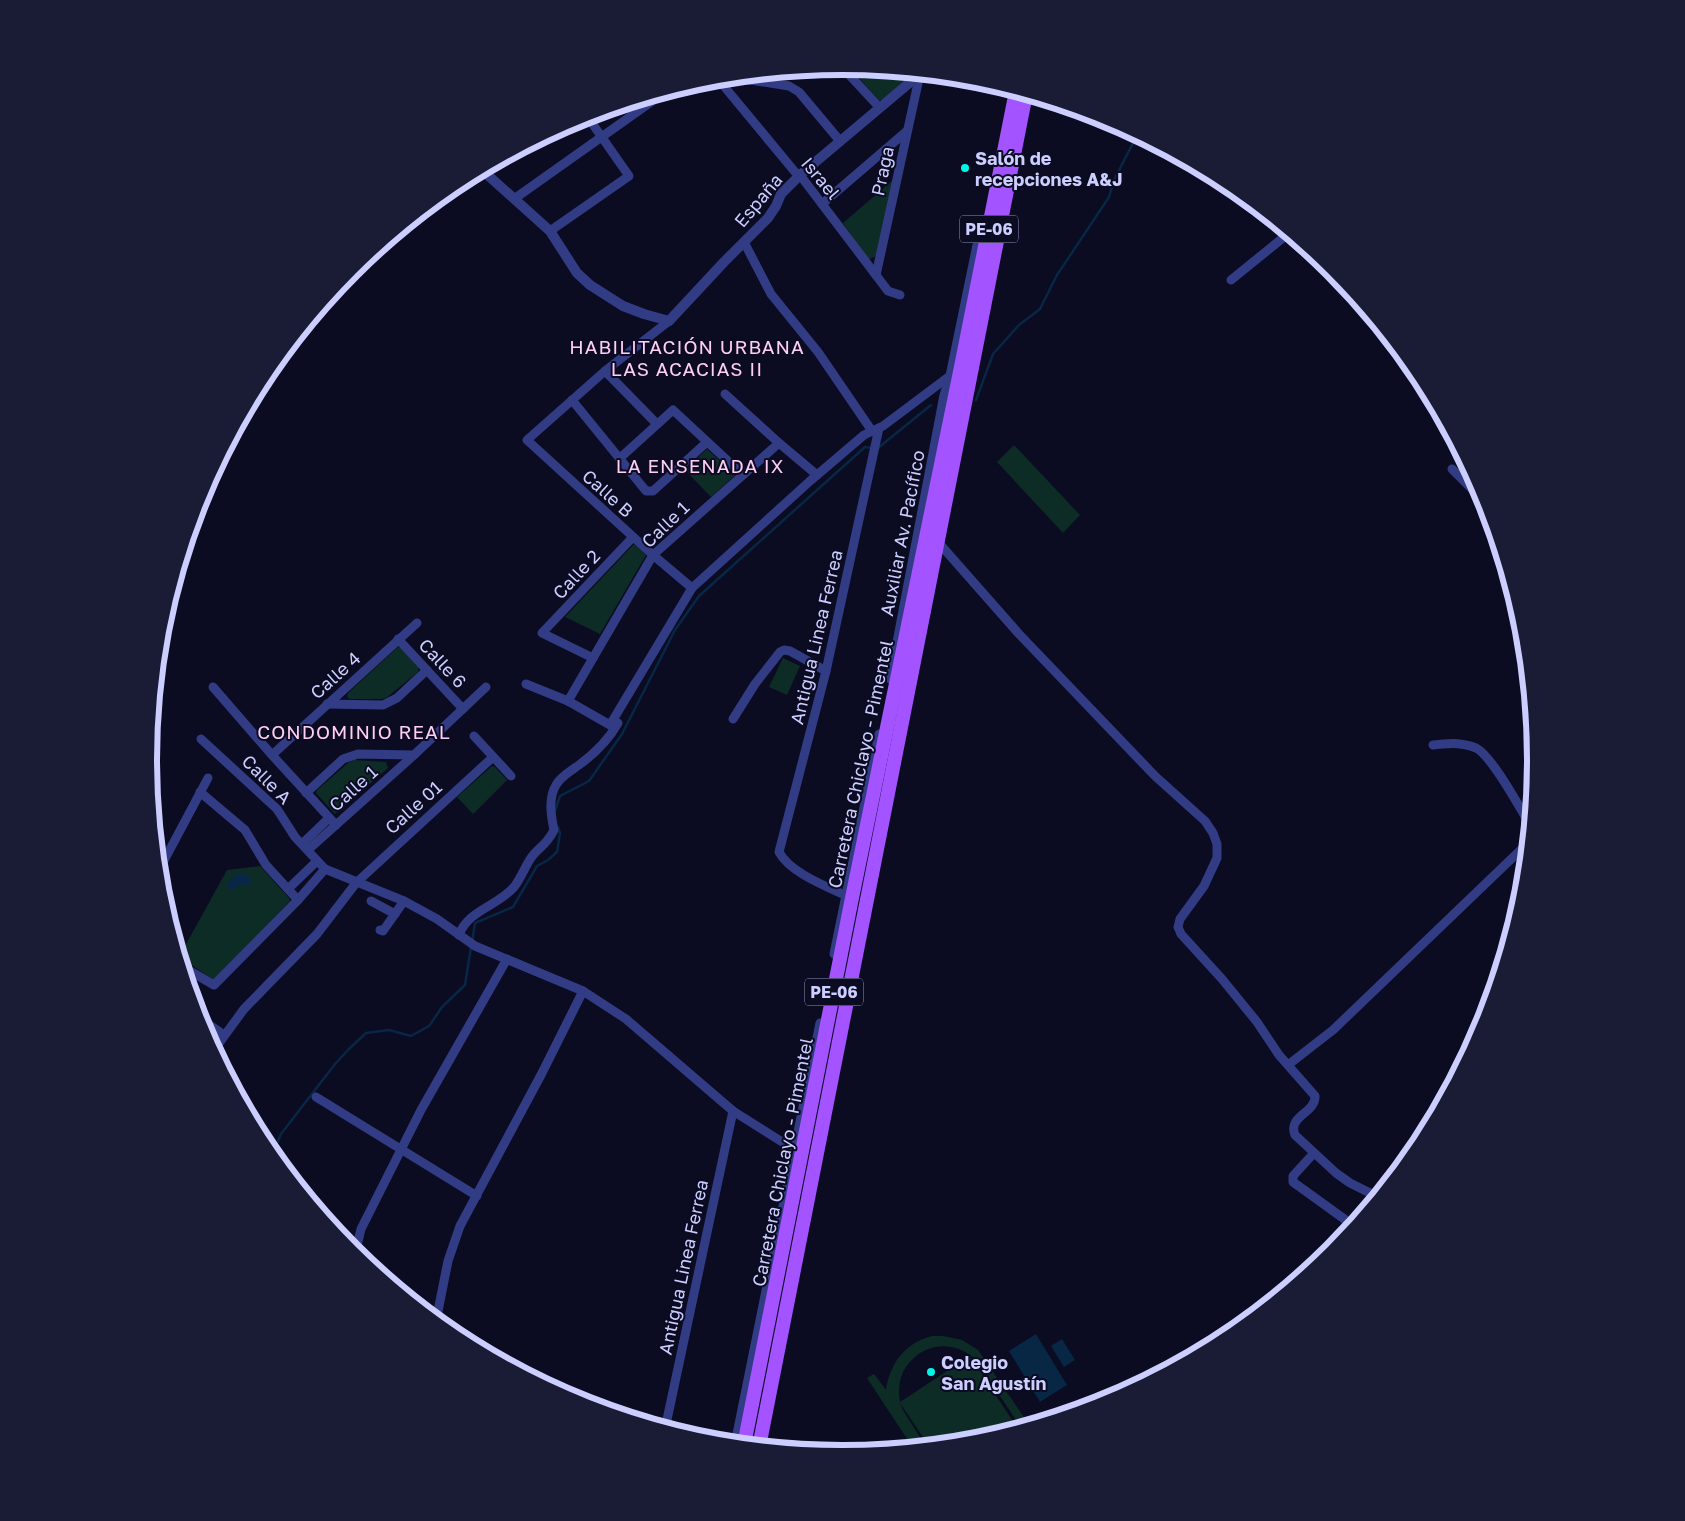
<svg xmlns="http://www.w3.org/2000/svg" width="1685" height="1521" viewBox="0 0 1685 1521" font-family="'Golos Text',sans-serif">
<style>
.green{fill:#0e2c26}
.water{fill:#072745}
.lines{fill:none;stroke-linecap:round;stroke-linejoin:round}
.stream{stroke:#072745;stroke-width:2.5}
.minor{stroke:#323c85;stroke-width:9}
.tertiary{stroke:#323c85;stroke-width:10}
.primary{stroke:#a353ff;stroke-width:14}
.poi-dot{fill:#00f7e8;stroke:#0b0b22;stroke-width:2}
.labels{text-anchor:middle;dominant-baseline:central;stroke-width:4;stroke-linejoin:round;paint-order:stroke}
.shield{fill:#0b0b22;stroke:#9294bd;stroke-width:1}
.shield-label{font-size:16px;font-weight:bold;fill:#ccceff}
.poi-label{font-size:18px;font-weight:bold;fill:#ccceff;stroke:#0b0b22;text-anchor:start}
.street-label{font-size:18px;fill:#ccceff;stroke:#0b0b22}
.neighbourhood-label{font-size:19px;letter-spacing:1px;fill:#ffcef5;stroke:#0b0b22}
.rim{fill:none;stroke:#ccceff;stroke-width:6}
</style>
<rect width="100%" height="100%" fill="#0b0b22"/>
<g class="green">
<path d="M 849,67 L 917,74 L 883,100 L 879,100 Z"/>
<path d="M 893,180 L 878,255 L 868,260 L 843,223 Z"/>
<path d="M 1014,445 L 1080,515 L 1063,533 L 997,462 Z"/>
<path d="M 707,449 L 735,475 L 711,497 L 685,470 Z"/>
<path d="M 634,544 L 646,555 L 600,634 L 565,617 Z"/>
<path d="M 398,647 L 402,648 L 419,668 L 418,672 L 386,698 L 381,699 L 349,699 L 347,696 L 348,693 Z"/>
<path d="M 783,658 L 800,666 L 787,695 L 769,687 Z"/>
<path d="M 354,760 L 386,762 L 388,768 L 335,814 L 316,793 L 317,790 L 348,763 Z"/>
<path d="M 492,766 L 495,767 L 507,780 L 473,814 L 457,797 Z"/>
<path d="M 260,866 L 289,898 L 290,901 L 214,980 L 181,958 L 180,955 L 227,870 Z"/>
<path d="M 932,1336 L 943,1336 L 962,1340 L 978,1350 L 1030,1426 L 1021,1428 C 1011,1412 1000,1396 989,1380 C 985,1373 980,1364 974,1358 C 957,1343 932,1342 915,1357 C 901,1369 897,1384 900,1402 L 970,1356 L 1018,1429 L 978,1441 L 929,1446 L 900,1403 L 903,1410 L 926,1447 L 913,1448 L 867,1378 L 874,1374 L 886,1390 C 890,1363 905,1343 932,1336 Z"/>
</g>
<g class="water">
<path d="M 237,874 L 244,874 L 251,878 L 251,883 L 247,885 L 241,885 L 230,890 L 228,887 L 228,882 Z"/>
<path d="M 1036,1334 L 1067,1385 L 1040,1402 L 1009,1351 Z"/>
<path d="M 1062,1339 L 1075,1360 L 1064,1367 L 1051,1346 Z"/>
</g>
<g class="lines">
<g class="stream">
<path d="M 976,400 L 993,354 L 1019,325 L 1040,309 L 1057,275 L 1109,197 L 1114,180 L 1132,145 L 1140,136"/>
<path d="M 878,448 L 931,405"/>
<path d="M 555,811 L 560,796 L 589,781 L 622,734 L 675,630 L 699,596 L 865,447 L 872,448"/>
<path d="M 472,942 L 475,923 L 513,907 L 537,866 L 548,860 L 557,852 L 560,833 L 558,827"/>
<path d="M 272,1154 L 281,1134 L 335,1064 L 349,1049 L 366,1033 L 389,1030 L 411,1036 L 429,1026 L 442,1007 L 465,985 L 471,947"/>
</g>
<g class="minor">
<path d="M 841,66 L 880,108"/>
<path d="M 731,77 L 789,86 L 799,92 L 840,141"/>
<path d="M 718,79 L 795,172 L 800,175 L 888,291 L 900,295"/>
<path d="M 514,199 L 665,92"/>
<path d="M 822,204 L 907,131"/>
<path d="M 550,231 L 629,176 L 587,116"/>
<path d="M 744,242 L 771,294 L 818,352 L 872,431"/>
<path d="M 876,275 L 920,74"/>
<path d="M 1231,280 L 1289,233"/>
<path d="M 669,321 L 605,371 L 527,440 L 653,555 L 692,588"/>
<path d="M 605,371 L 657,424"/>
<path d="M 725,394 L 779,443 L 817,475"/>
<path d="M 572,400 L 646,491 L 653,491 L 707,442"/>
<path d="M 620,458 L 673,410 L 743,475"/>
<path d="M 1452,469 L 1486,503"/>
<path d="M 938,542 L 1019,634 L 1155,776 L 1205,821 L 1213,833 L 1217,844 L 1217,858 L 1204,886 L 1180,919 L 1178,927 L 1181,934 L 1222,979 L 1257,1022 L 1279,1055 L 1315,1096 C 1316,1113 1287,1116 1295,1135 L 1336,1173 L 1350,1183 L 1378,1197"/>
<path d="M 398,639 L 463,709"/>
<path d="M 593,658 L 542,633 L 633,537"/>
<path d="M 890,679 L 944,395 L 950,376 L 977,245"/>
<path d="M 526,684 L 568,701 L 610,725 L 692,588 L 810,481 L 864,435 L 883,426 L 951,375"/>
<path d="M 213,687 L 272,755 L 336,825"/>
<path d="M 568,701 L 653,555 L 779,443"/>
<path d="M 327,704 L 383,705 L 397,698 L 427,670"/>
<path d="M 733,719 L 755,684 L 780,652 L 784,650 L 790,651 L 826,671"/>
<path d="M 474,736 L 511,776"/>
<path d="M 201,739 L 277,809 L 295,837 L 325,869 L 404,901 L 437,919 L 475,946 L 583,991 L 626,1019 L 733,1111 L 798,1152"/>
<path d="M 1433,745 C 1448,743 1461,742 1476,748 C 1492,756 1520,808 1530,825"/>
<path d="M 272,755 L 417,623"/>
<path d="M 200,792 L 245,830 L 266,865 L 298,900"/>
<path d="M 306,793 L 343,759 L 358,754 L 414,755"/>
<path d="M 302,844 L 329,818"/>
<path d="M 308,850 L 414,755 L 486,687"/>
<path d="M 159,870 L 208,778"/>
<path d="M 288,889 L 317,861"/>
<path d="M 849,897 C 828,887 790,873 779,852 L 826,671 L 879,428"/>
<path d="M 371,901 L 395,914"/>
<path d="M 380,930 L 383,931 L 404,901"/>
<path d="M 459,935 C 468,910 498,906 514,887 C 522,877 526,863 534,854 C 543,844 547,844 554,830 C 551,816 548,798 556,785 C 561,776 571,771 579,765 C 594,754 609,739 618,723"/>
<path d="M 834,954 L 879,734"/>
<path d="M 183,967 L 214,985 L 298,900 L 325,869"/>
<path d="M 198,1017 L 224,1035"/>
<path d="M 214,1050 L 244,1009 L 317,934 L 356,883 L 493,757"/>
<path d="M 1288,1065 L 1333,1030 L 1529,842"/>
<path d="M 316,1097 L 477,1196"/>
<path d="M 1314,1153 L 1293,1176 L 1293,1182 L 1354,1226"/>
<path d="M 355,1254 L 361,1229 L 421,1110 L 507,959"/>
<path d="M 436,1321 L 448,1261 L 460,1226 L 542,1073 L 583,991"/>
<path d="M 665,1429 L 733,1111"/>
<path d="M 735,1444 L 820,1023"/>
</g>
<path class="tertiary" d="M 482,170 L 550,231 L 577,273 L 590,285 L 623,306 L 644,314 L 669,321 L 724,262 L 768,218 L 776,206 L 781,194 L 800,175 L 920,74"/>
<g class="primary">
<path d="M 744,1445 L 852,898 L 961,367 L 1016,91"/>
<path d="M 759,1447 L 1026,94"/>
</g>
</g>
<g class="poi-dot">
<circle cx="965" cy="168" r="5"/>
<circle cx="931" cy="1372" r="5"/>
</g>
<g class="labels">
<g class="shield">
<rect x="960" y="215.5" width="58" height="27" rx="4"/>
<rect x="805" y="978.5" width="58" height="27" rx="4"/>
</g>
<g class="shield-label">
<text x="989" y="229">PE-06</text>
<text x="834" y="992">PE-06</text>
</g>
<g class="poi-label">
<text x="975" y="158">Salón de<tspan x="975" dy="21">recepciones A&amp;J</tspan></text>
<text x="941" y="1362">Colegio<tspan x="941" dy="21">San Agustín</tspan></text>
</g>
<g class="street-label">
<text transform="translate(882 171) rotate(-78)">Praga</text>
<text transform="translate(821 178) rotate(50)">Israel</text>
<text transform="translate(758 200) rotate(-50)">España</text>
<text transform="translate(608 493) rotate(42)">Calle B</text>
<text transform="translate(665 524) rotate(-44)">Calle 1</text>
<text transform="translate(902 533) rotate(-79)">Auxiliar Av. Pacífico</text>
<text transform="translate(576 574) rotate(-47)">Calle 2</text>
<text transform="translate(816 637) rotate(-77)">Antigua Linea Ferrea</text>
<text transform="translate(443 663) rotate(47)">Calle 6</text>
<text transform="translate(335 675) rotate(-42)">Calle 4</text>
<text transform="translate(860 764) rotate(-78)">Carretera Chiclayo - Pimentel</text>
<text transform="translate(267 779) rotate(45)">Calle A</text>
<text transform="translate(353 788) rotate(-42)">Calle 1</text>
<text transform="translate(413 807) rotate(-42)">Calle 01</text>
<text transform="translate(782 1162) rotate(-79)">Carretera Chiclayo - Pimentel</text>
<text transform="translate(683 1267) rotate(-78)">Antigua Linea Ferrea</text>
</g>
<g class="neighbourhood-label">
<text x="687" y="346">HABILITACIÓN URBANA<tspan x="687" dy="22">LAS ACACIAS II</tspan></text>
<text x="700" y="465">LA ENSENADA IX</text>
<text x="354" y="731">CONDOMINIO REAL</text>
</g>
</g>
<path d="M0 0H1685V1521H0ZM157 760a685 685 0 1 1 1370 0a685 685 0 1 1-1370 0Z" fill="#1a1b34" fill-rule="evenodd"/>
<path class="rim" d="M157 760a685 685 0 1 1 1370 0a685 685 0 1 1-1370 0Z"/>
</svg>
